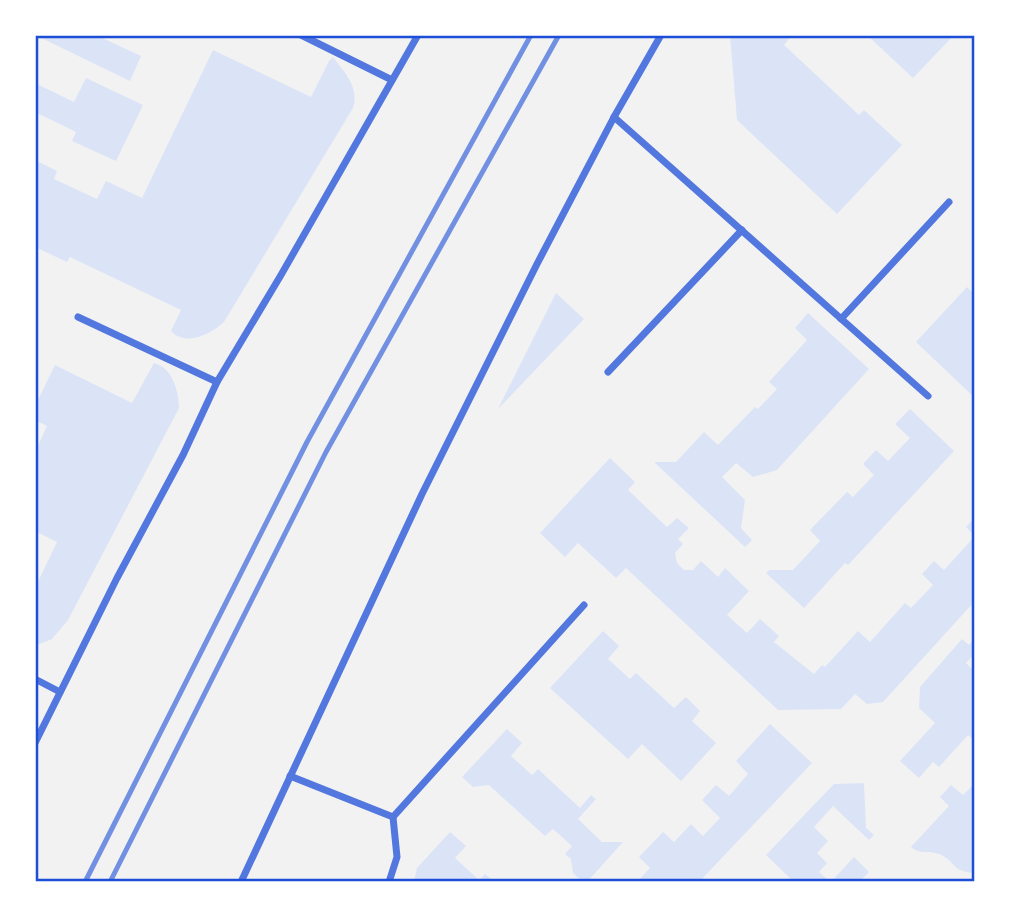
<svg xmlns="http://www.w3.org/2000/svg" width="1010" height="917" viewBox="0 0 1010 917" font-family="'Fira Sans Condensed',sans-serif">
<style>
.green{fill:#dbe4f7}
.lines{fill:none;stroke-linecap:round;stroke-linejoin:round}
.minor{stroke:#5277de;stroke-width:7}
.rail{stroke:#7290e2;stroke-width:5}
.neatline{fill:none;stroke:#1d4ed8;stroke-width:2.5}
</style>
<rect width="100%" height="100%" fill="#f2f2f2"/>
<g class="green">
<path d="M 35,35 L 96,35 L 141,56 L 130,81 Z"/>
<path d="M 730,35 L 792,35 L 784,45 L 859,115 L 864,110 L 902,145 L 837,214 L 737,120 Z"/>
<path d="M 867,35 L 954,35 L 913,78 Z"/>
<path d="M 213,50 L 311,97 L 329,61 L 333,57 C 346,74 359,87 353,108 L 224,322 C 211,334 186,347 171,331 L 181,310 L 70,257 L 67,262 L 35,247 L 35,160 L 57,171 L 54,179 L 97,199 L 106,181 L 142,198 Z"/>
<path d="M 86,78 L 143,105 L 116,161 L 72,141 L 76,132 L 35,112 L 35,83 L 74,102 Z"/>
<path d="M 967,287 L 975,295 L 975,398 L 916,342 Z"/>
<path d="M 556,293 L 584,319 L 498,409 Z"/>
<path d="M 808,313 L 869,369 L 777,470 L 753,477 L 736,463 L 722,477 L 745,500 L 741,528 L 752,540 L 745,547 L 654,462 L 676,462 L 704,432 L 718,445 L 755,407 L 758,409 L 777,389 L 769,382 L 807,340 L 795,328 Z"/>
<path d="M 154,363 C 172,367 179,391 179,408 L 68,620 L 52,639 L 35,646 L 35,588 L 57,542 L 35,531 L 35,452 L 47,426 L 35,420 L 35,406 L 55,365 L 132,403 Z"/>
<path d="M 910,409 L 954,451 L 848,565 L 845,563 L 804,608 L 766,573 L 769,570 L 793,570 L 820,541 L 810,530 L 847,492 L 853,497 L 874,475 L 863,464 L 876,450 L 888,461 L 910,438 L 895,424 Z"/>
<path d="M 610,458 L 635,482 L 628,490 L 667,527 L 677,518 L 689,528 L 678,539 L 683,544 L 675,553 L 677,563 L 684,570 L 693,570 L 701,561 L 718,577 L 725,568 L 749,591 L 727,615 L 747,633 L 760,619 L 779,636 L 774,642 L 814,674 L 822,665 L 825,667 L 858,631 L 870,642 L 905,603 L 911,608 L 933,585 L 922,574 L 934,561 L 944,570 L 975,536 L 966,527 L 975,517 L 975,601 L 883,702 L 867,704 L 855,694 L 841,709 L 778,710 L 626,568 L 616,578 L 578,543 L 565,557 L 540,533 Z"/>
<path d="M 603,631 L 619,646 L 608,659 L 630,679 L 636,673 L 674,708 L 686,697 L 700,711 L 692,721 L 716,743 L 681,781 L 642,744 L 628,759 L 550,688 Z"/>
<path d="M 975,638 L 975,653 L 966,663 L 975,672 L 975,741 L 968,735 L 939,767 L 933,762 L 919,778 L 900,761 L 935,723 L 919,708 L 920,687 L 962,639 L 969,645 Z"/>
<path d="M 770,724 L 812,763 L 699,882 L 637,882 L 650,868 L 639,857 L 663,832 L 674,842 L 691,824 L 703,836 L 720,818 L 702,800 L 716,785 L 729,796 L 748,774 L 736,761 Z"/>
<path d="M 507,729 L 522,743 L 511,756 L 532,775 L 538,769 L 580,808 L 591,795 L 596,799 L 578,819 L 602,842 L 623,842 L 587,882 L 583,882 L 573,873 L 571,859 L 565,854 L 572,846 L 553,829 L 545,836 L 489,785 L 473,787 L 462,777 Z"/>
<path d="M 864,783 L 866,828 L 874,835 L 869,840 L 833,806 L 814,827 L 828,841 L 817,853 L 827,863 L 819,872 L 830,882 L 794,882 L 766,855 L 834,784 Z"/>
<path d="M 975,783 L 975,873 C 951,872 956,861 939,854 C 929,850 920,855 911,847 L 949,806 L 940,797 L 951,785 L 963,795 Z"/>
<path d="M 450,832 L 466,846 L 455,858 L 479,880 L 485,874 L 494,882 L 414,882 L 417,868 Z"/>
<path d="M 854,857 L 869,872 L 859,882 L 831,882 Z"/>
</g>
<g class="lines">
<g class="minor">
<path d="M 301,35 L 392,80"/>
<path d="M 614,117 L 928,396"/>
<path d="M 78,317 L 217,382"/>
<path d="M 841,319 L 949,202"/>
<path d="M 608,372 L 742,230"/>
<path d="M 35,679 L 60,692"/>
<path d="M 35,743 L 117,578 L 183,455 L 217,382 L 281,275 L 418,35"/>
<path d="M 290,776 L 393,817 L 397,857 L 389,882"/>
<path d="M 393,817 L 584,605"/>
<path d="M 241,882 L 422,494 L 537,264 L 614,117 L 661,35"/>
</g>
<g class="rail">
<path d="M 85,882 L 307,442 L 531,35"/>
<path d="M 110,882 L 326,452 L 559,35"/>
</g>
</g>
<rect width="1010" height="917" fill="none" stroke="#ffffff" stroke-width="74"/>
<rect x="37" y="37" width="936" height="843" class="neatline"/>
</svg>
